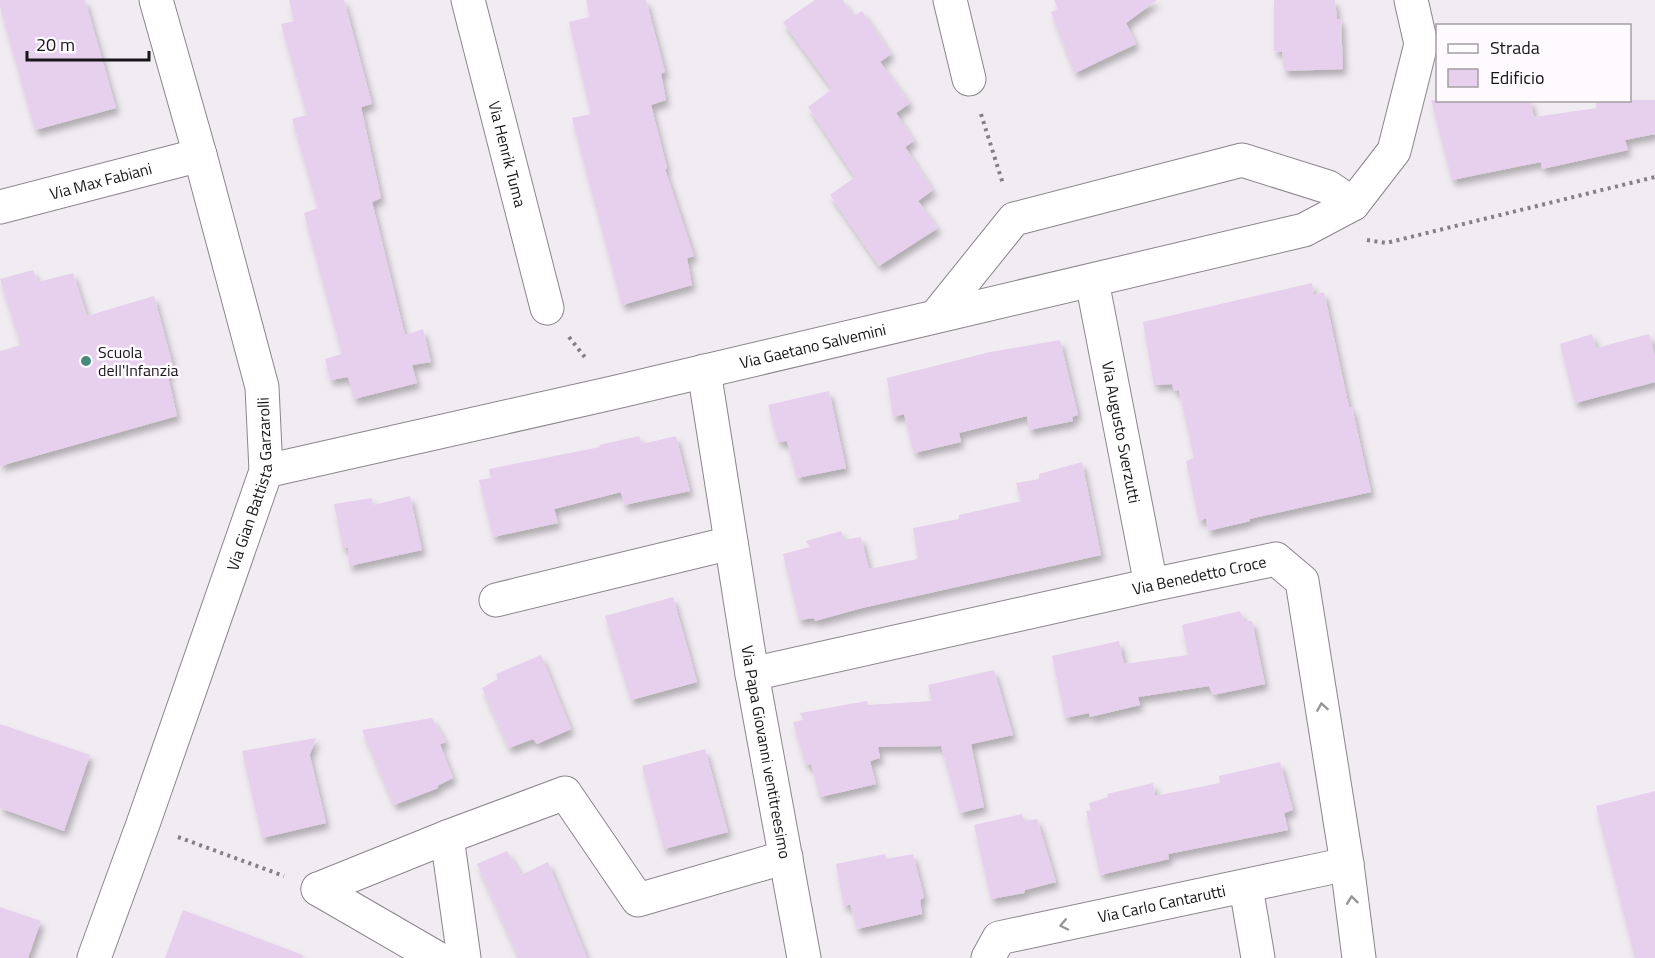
<svg xmlns="http://www.w3.org/2000/svg" width="1655" height="958" viewBox="0 0 1655 958" font-family="'Titillium Web',sans-serif">
<style>
.building{fill:#e7cfee;filter:url(#shadow)}
.lines{fill:none;stroke-linecap:round;stroke-linejoin:round}
.minor-casing{stroke:#8a868b;stroke-width:35}
.path{stroke:#838084;stroke-width:4;stroke-dasharray:3 4.5;stroke-linecap:butt}
.minor{stroke:#fff;stroke-width:33}
.oneway{stroke:#979697}
.poi-dot{fill:#478b7f;stroke:#fefaff;stroke-width:2}
.labels{text-anchor:middle;dominant-baseline:central;stroke-width:5;stroke-linejoin:round;paint-order:stroke}
.street-label{font-size:16px;fill:#181618;stroke:#fefaff}
.poi-label{font-size:16px;fill:#181618;stroke:#fefaff;text-anchor:start}
</style>
<defs>
<filter id="shadow"><feDropShadow dx="3.5" dy="6" stdDeviation="3" flood-color="#0004"/></filter>
</defs>
<rect width="100%" height="100%" fill="#f1ecf2"/>
<g class="building">
<path d="M 0,0 L 85,0 L 116,108 L 35,130 L 0,6 Z"/>
<path d="M 289,0 L 344,0 L 372,104 L 361,107 L 381,198 L 372,202 L 405,335 L 423,329 L 431,362 L 412,365 L 417,383 L 354,399 L 348,377 L 330,380 L 325,359 L 342,354 L 304,213 L 318,208 L 292,119 L 307,115 L 281,24 L 294,21 Z"/>
<path d="M 586,0 L 646,0 L 665,72 L 661,74 L 666,100 L 651,105 L 667,168 L 665,169 L 694,256 L 687,258 L 692,285 L 622,305 L 572,118 L 591,114 L 569,22 L 590,17 Z"/>
<path d="M 815,0 L 843,0 L 853,16 L 862,11 L 891,54 L 880,62 L 910,103 L 896,113 L 914,141 L 905,147 L 933,190 L 918,201 L 938,228 L 879,266 L 830,195 L 855,177 L 808,107 L 832,89 L 783,22 Z"/>
<path d="M 1054,0 L 1157,0 L 1126,23 L 1136,44 L 1075,73 L 1051,12 L 1058,9 Z"/>
<path d="M 1274,0 L 1335,0 L 1337,19 L 1341,19 L 1343,69 L 1284,71 L 1282,52 L 1274,51 Z"/>
<path d="M 1431,100 L 1530,100 L 1534,117 L 1597,108 L 1595,100 L 1655,100 L 1655,134 L 1625,140 L 1628,150 L 1542,169 L 1541,162 L 1452,180 Z"/>
<path d="M 33,270 L 38,282 L 73,273 L 87,316 L 154,296 L 174,370 L 167,372 L 177,416 L 0,466 L 0,351 L 21,345 L 0,279 Z"/>
<path d="M 1312,283 L 1314,295 L 1324,292 L 1349,407 L 1352,407 L 1371,492 L 1249,519 L 1250,521 L 1208,531 L 1206,518 L 1199,521 L 1186,461 L 1194,458 L 1179,390 L 1174,391 L 1172,384 L 1154,385 L 1143,322 Z"/>
<path d="M 1592,334 L 1596,348 L 1649,334 L 1655,356 L 1655,382 L 1575,403 L 1560,344 Z"/>
<path d="M 1060,340 L 1078,415 L 1072,417 L 1073,421 L 1029,430 L 1027,416 L 959,433 L 961,442 L 914,453 L 904,414 L 893,417 L 887,378 L 990,352 Z"/>
<path d="M 829,391 L 846,468 L 797,478 L 787,441 L 778,442 L 768,405 Z"/>
<path d="M 639,436 L 642,444 L 676,436 L 690,491 L 624,505 L 621,492 L 554,509 L 558,523 L 493,537 L 479,480 L 491,478 L 489,469 L 600,447 L 599,445 Z"/>
<path d="M 1082,462 L 1101,555 L 862,608 L 815,621 L 814,618 L 799,620 L 783,554 L 810,547 L 806,541 L 841,531 L 844,540 L 861,537 L 869,569 L 918,559 L 913,528 L 959,519 L 959,515 L 1021,501 L 1016,483 L 1039,479 L 1039,474 Z"/>
<path d="M 410,496 L 422,550 L 349,566 L 348,548 L 343,548 L 334,504 L 372,498 L 373,505 Z"/>
<path d="M 673,597 L 697,682 L 631,700 L 605,616 Z"/>
<path d="M 1240,611 L 1244,621 L 1252,621 L 1265,684 L 1213,695 L 1209,686 L 1138,697 L 1140,705 L 1090,717 L 1089,713 L 1065,718 L 1052,656 L 1119,641 L 1124,664 L 1188,655 L 1182,625 Z"/>
<path d="M 541,655 L 571,729 L 537,744 L 533,739 L 509,748 L 482,688 L 498,679 L 496,674 Z"/>
<path d="M 994,670 L 1013,735 L 971,744 L 984,807 L 960,813 L 941,746 L 878,747 L 880,758 L 870,761 L 876,784 L 820,797 L 811,764 L 806,765 L 793,722 L 803,720 L 800,713 L 867,701 L 868,705 L 932,701 L 928,685 Z"/>
<path d="M 432,718 L 446,742 L 440,744 L 453,778 L 437,786 L 438,788 L 394,805 L 362,730 Z"/>
<path d="M 0,724 L 90,755 L 64,831 L 0,808 Z"/>
<path d="M 316,738 L 309,757 L 310,756 L 326,823 L 262,838 L 242,751 Z"/>
<path d="M 705,749 L 728,832 L 664,849 L 642,766 Z"/>
<path d="M 1280,762 L 1293,810 L 1284,813 L 1288,830 L 1168,854 L 1169,859 L 1100,875 L 1086,811 L 1091,810 L 1089,803 L 1108,797 L 1107,794 L 1153,783 L 1155,796 L 1220,783 L 1219,776 Z"/>
<path d="M 1655,791 L 1655,958 L 1635,958 L 1596,806 Z"/>
<path d="M 1022,814 L 1025,821 L 1037,819 L 1056,882 L 1025,890 L 1024,893 L 991,899 L 974,825 Z"/>
<path d="M 507,851 L 521,875 L 548,862 L 587,958 L 519,958 L 477,864 Z"/>
<path d="M 885,854 L 886,859 L 913,854 L 924,897 L 920,900 L 922,914 L 857,929 L 850,904 L 844,907 L 836,864 Z"/>
<path d="M 0,907 L 41,921 L 28,958 L 0,958 Z"/>
<path d="M 183,910 L 303,955 L 302,958 L 165,958 Z"/>
</g>
<g class="lines">
<defs>
<g id="minor">
<path id="s1" d="M 468,0 L 547,308"/>
<path d="M 950,0 L 969,79"/>
<path id="s2" d="M 0,207 L 200,155"/>
<path id="s3" d="M 1092,281 L 1151,585"/>
<path d="M 936,316 L 1014,219 L 1242,160 L 1328,187 L 1353,204"/>
<path id="s4" d="M 704,371 L 752,674 L 804,958"/>
<path id="s5" d="M 266,471 L 612,393 L 1304,230 L 1353,204 L 1394,151 L 1421,44 L 1411,0"/>
<path d="M 496,600 L 731,543"/>
<path id="s6" d="M 752,674 L 1151,585 L 1276,559 L 1302,581 L 1347,864 L 1359,958"/>
<path d="M 447,837 L 464,958"/>
<path d="M 1246,887 L 1258,958"/>
<path d="M 318,889 L 447,837 L 565,793 L 638,900 L 786,857"/>
<path d="M 318,889 L 437,958"/>
<path id="s7" d="M 94,958 L 143,824 L 266,471 L 262,387 L 200,155 L 156,0"/>
<path id="s8" d="M 988,958 L 999,938 L 1347,864"/>
</g>
</defs>
<use href="#minor" class="minor-casing"/>
<g class="path">
<path d="M 981,114 L 1003,184"/>
<path d="M 1367,240 L 1386,243 L 1655,177"/>
<path d="M 569,337 L 587,360"/>
<path d="M 178,837 L 284,876"/>
</g>
<use href="#minor" class="minor"/>
</g>
<defs><path id="oneway-chevron" d="M-2-3.5L2.5 0L-2 3.5" fill="none" stroke-width="1.6" stroke-linecap="round" stroke-linejoin="round" transform="scale(1.5)"/></defs>
<g class="oneway">
<use href="#oneway-chevron" transform="translate(1322 707) rotate(-99)"/>
<use href="#oneway-chevron" transform="translate(1352 900) rotate(-97)"/>
<use href="#oneway-chevron" transform="translate(1064 925) rotate(168)"/>
</g>
<circle class="poi-dot" cx="86" cy="361" r="6"/>
<g class="labels">
<g class="street-label">
<text stroke="none"><textPath href="#s1" startOffset="159">Via Henrik Tuma</textPath></text>
<text stroke="none"><textPath href="#s2" startOffset="104">Via Max Fabiani</textPath></text>
<text stroke="none"><textPath href="#s5" startOffset="561">Via Gaetano Salvemini</textPath></text>
<text stroke="none"><textPath href="#s3" startOffset="154">Via Augusto Sverzutti</textPath></text>
<text stroke="none"><textPath href="#s7" startOffset="501">Via Gian Battista Garzarolli</textPath></text>
<text stroke="none"><textPath href="#s6" startOffset="458">Via Benedetto Croce</textPath></text>
<text stroke="none"><textPath href="#s4" startOffset="386">Via Papa Giovanni ventitreesimo</textPath></text>
<text stroke="none"><textPath href="#s8" startOffset="189">Via Carlo Cantarutti</textPath></text>
</g>
<g class="poi-label">
<text x="98" y="352">Scuola<tspan x="98" dy="18">dell'Infanzia</tspan></text>
</g>
</g>
<rect x="1436" y="24" width="195" height="78" fill="#fefaff" stroke="#a29fa3" stroke-width="1.5"/>
<rect x="1448" y="44" width="30" height="9" fill="#ffffff" stroke="#a29fa3" stroke-width="1.5"/>
<text x="1490" y="54" font-size="18" fill="#181618">Strada</text>
<rect x="1448" y="69" width="30" height="18" fill="#e7cfee" stroke="#a29fa3" stroke-width="1.5"/>
<text x="1490" y="84" font-size="18" fill="#181618">Edificio</text>
<path d="M27 51v9h122v-9" fill="none" stroke="#181618" stroke-width="3"/>
<text x="36" y="51" font-size="18" fill="#181618" stroke="#fefaff" stroke-width="4.5" paint-order="stroke">20 m</text>
</svg>
